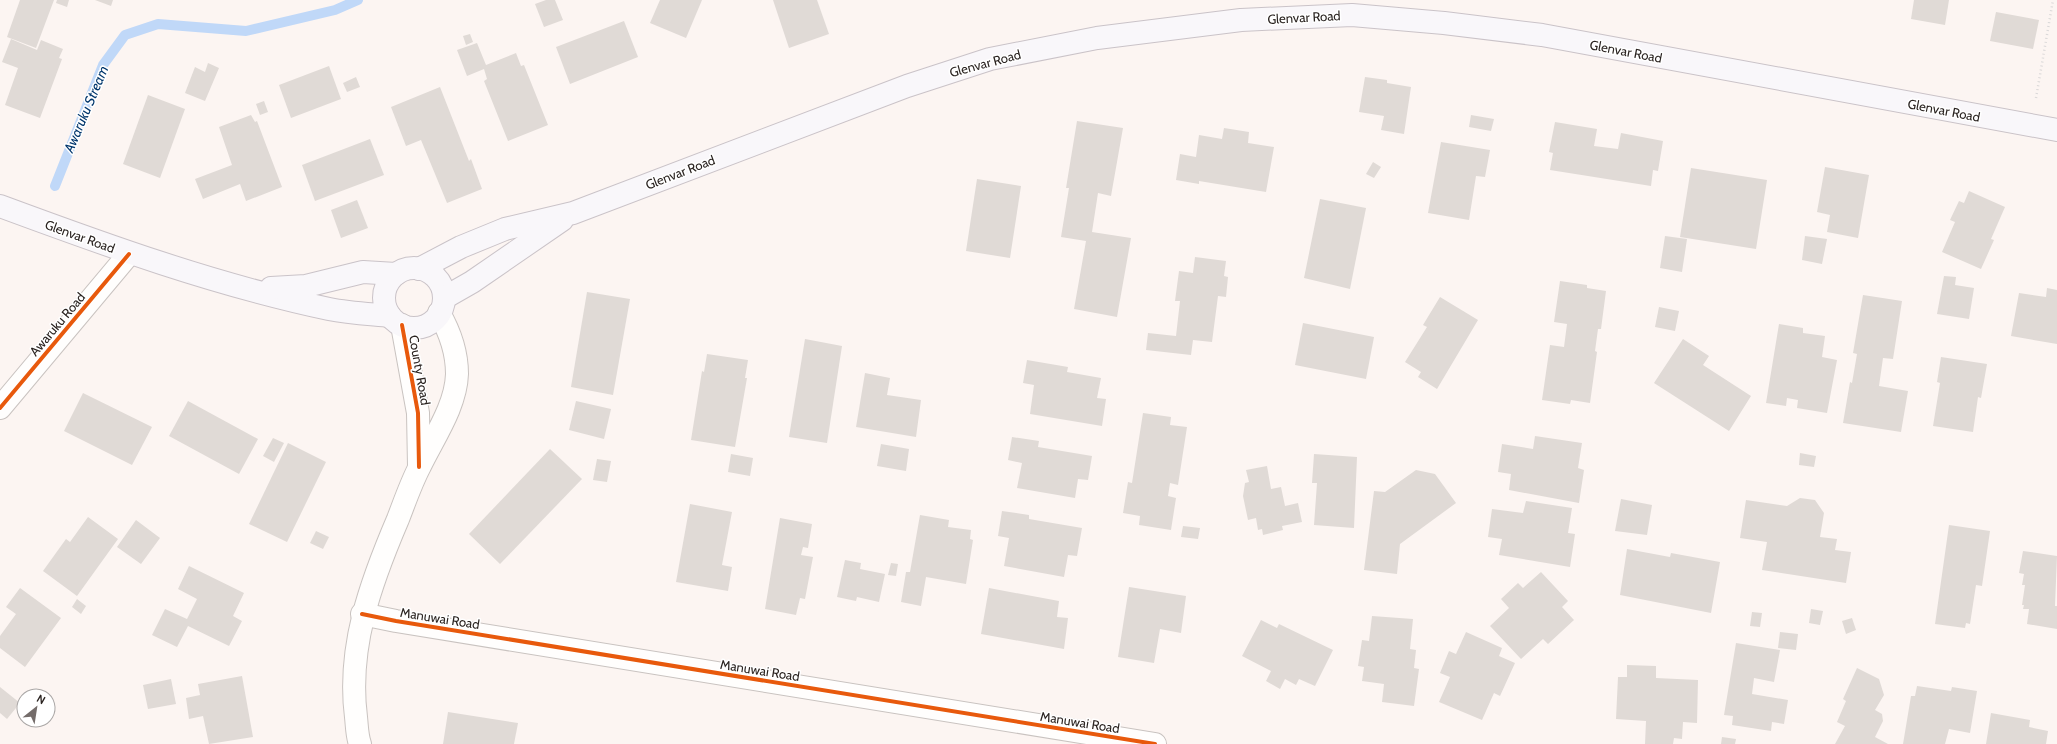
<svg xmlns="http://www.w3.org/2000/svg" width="2057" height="744" viewBox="0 0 2057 744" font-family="Cabin,sans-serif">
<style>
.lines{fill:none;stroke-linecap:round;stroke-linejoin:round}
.stream{stroke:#c0d8f8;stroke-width:10}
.building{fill:#e0dad6}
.minor-casing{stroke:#c9c3c0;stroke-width:24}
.major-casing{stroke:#cac3c8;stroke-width:24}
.path{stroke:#dad8d8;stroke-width:2.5;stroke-dasharray:1 3;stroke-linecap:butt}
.minor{stroke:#fffefd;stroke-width:22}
.major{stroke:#f9f7fa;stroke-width:22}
.cycleway-casing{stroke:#fff;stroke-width:6}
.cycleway{stroke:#e8590c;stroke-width:4}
.labels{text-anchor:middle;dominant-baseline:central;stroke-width:3;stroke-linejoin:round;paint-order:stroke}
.street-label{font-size:13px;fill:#2a2320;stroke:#fff}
.water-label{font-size:14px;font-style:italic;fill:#01366c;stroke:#fff}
</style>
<rect width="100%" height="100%" fill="#fcf5f2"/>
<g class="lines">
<path class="stream" d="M 55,186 L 103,65 L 125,35 L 158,24 L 246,31 L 335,10 L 358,0"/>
</g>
<g class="building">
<path d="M 20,0 L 54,0 L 36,48 L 7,37 Z"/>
<path d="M 57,0 L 69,0 L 67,7 L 56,3 Z"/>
<path d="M 95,0 L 113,0 L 111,6 Z"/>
<path d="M 546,0 L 555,0 L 563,20 L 544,27 L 535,4 Z"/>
<path d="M 660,0 L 702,0 L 686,38 L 650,23 Z"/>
<path d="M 773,0 L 817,0 L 829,34 L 789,48 Z"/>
<path d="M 1914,0 L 1949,0 L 1945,25 L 1911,19 Z"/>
<path d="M 1996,12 L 2039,20 L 2033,49 L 1990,41 Z"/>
<path d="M 624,21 L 638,57 L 570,84 L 556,47 Z"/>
<path d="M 470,34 L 473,42 L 466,45 L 463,36 Z"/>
<path d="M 11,39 L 37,50 L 41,40 L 63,49 L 59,58 L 62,59 L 40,118 L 5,105 L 18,68 L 2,62 Z"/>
<path d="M 477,43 L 486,65 L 516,53 L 521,66 L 524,65 L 548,125 L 508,141 L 484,81 L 487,79 L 484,69 L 467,76 L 457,50 Z"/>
<path d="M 208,63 L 219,68 L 205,101 L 185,93 L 195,67 L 205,72 Z"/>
<path d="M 329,66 L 341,99 L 291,118 L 279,85 Z"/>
<path d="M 356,77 L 360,87 L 347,92 L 343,83 Z"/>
<path d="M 1365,77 L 1387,80 L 1387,83 L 1411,87 L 1404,134 L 1381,130 L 1384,116 L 1359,112 Z"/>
<path d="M 440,87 L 469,161 L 471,159 L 482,189 L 447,203 L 421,140 L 406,146 L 391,107 Z"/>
<path d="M 148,95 L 185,109 L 160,178 L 123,164 Z"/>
<path d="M 264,101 L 268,112 L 260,115 L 256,104 Z"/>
<path d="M 251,115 L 255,122 L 257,121 L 282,187 L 246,201 L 240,184 L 203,199 L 195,179 L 232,165 L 219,127 Z"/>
<path d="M 1471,115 L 1494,119 L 1491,131 L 1469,127 Z"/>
<path d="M 1077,121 L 1123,128 L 1111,196 L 1098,193 L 1092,232 L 1131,238 L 1117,317 L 1074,309 L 1086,241 L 1061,237 L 1069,188 L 1066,188 Z"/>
<path d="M 1555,122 L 1597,129 L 1594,146 L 1618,149 L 1621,133 L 1663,141 L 1658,171 L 1653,170 L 1651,186 L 1550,170 L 1553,153 L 1549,152 Z"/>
<path d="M 1224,128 L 1249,132 L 1248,143 L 1274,147 L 1266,192 L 1199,181 L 1199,184 L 1176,180 L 1180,154 L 1196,157 L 1199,135 L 1222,139 Z"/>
<path d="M 370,139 L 384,175 L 315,201 L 302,165 Z"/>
<path d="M 1441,142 L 1490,150 L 1485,177 L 1476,176 L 1469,220 L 1428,213 Z"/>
<path d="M 1373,162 L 1381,167 L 1374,178 L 1366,174 Z"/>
<path d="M 1825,167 L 1869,175 L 1858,238 L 1827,232 L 1830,215 L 1817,212 Z"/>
<path d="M 1691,168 L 1767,180 L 1756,249 L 1680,237 Z"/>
<path d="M 977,179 L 1021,186 L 1010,258 L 966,251 Z"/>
<path d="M 1969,191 L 2005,207 L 1991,239 L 1994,240 L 1981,269 L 1942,252 L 1955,222 L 1950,220 L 1959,201 L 1964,203 Z"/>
<path d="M 1320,199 L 1366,208 L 1350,289 L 1304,278 Z"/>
<path d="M 357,200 L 368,228 L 341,238 L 331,210 Z"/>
<path d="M 1665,236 L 1687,239 L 1682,272 L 1660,268 Z"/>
<path d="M 1805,236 L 1827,239 L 1822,264 L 1802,260 Z"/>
<path d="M 1195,257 L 1226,261 L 1224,276 L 1228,277 L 1226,297 L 1218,296 L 1212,342 L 1193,340 L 1191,355 L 1146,350 L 1148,333 L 1176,336 L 1180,301 L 1175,301 L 1179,271 L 1193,273 Z"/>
<path d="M 1944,276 L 1956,277 L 1955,285 L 1974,288 L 1969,319 L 1937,314 Z"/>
<path d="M 1560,281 L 1587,285 L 1587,288 L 1606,291 L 1601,329 L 1598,329 L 1595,351 L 1597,352 L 1590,403 L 1571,400 L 1570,404 L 1542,400 L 1550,345 L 1564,347 L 1567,324 L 1554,322 Z"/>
<path d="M 2047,288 L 2057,290 L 2057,344 L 2011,336 L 2019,293 L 2046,297 Z"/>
<path d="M 587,292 L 630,299 L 613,395 L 571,387 Z"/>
<path d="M 1863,295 L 1902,301 L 1893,359 L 1883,358 L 1879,386 L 1908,391 L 1901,432 L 1843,423 L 1850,382 L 1852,383 L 1857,354 L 1853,353 Z"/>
<path d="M 1440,297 L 1478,320 L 1437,389 L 1418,377 L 1421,372 L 1405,362 L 1427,327 L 1423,325 Z"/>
<path d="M 1659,307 L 1679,311 L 1675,331 L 1655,327 Z"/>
<path d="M 1303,323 L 1374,337 L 1366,379 L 1295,365 Z"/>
<path d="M 1779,324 L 1803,328 L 1803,333 L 1825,336 L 1822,357 L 1837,360 L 1827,413 L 1797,408 L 1798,400 L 1787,398 L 1786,406 L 1766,403 Z"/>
<path d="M 805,339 L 842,346 L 827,443 L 789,437 Z"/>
<path d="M 1683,339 L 1709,356 L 1703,365 L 1751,396 L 1729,431 L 1654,383 Z"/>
<path d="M 707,354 L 748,360 L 745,378 L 747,378 L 735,447 L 691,440 L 702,371 L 704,372 Z"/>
<path d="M 1941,357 L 1987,364 L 1981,398 L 1978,397 L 1973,432 L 1933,426 L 1940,383 L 1937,382 Z"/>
<path d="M 1027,360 L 1068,367 L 1067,372 L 1101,378 L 1097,398 L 1106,399 L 1102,426 L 1030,414 L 1034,385 L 1023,383 Z"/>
<path d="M 865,373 L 890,378 L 887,395 L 921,400 L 916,437 L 856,427 Z"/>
<path d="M 83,393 L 152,427 L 132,465 L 64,431 Z"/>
<path d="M 188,401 L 258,439 L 239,474 L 169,436 Z"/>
<path d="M 576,401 L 611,409 L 604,439 L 569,430 Z"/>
<path d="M 1143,413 L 1171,417 L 1170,425 L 1187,427 L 1178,485 L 1170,483 L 1168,496 L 1176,498 L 1171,530 L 1139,525 L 1140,516 L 1123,513 L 1128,482 L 1132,483 Z"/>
<path d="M 1535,436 L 1582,443 L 1578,468 L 1584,470 L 1579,503 L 1509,490 L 1511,474 L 1498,472 L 1502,444 L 1533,449 Z"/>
<path d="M 1012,437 L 1039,441 L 1038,447 L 1092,456 L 1088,480 L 1078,479 L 1075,498 L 1017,488 L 1022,463 L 1008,460 Z"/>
<path d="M 273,438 L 284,443 L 274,462 L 263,456 Z"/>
<path d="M 288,443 L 326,462 L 287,542 L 249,524 Z"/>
<path d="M 881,444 L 909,449 L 906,471 L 877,466 Z"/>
<path d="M 550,449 L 582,479 L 500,564 L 469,534 Z"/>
<path d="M 1800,453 L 1816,456 L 1814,467 L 1799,465 Z"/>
<path d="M 731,454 L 753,458 L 750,476 L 728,472 Z"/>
<path d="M 1314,454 L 1357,457 L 1354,528 L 1314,525 L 1317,483 L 1312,483 Z"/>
<path d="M 597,459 L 611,461 L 607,482 L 593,480 Z"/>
<path d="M 1267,466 L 1271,489 L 1281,487 L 1285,506 L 1298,503 L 1302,522 L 1282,526 L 1283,530 L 1263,535 L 1262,529 L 1258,530 L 1256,518 L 1248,520 L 1243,496 L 1245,483 L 1249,482 L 1246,470 Z"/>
<path d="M 1416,470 L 1435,474 L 1456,503 L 1400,544 L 1397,574 L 1364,570 L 1374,491 L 1385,492 Z"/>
<path d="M 1800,498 L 1815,500 L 1824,513 L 1820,537 L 1837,539 L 1835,550 L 1851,552 L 1846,583 L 1762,570 L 1767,542 L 1740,538 L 1746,500 L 1787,506 Z"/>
<path d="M 1621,499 L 1652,505 L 1647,535 L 1615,531 Z"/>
<path d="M 1526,501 L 1572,508 L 1568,533 L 1575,534 L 1570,567 L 1499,555 L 1502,539 L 1488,537 L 1492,509 L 1523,513 Z"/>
<path d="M 690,504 L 732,512 L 722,565 L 732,567 L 728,591 L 676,582 Z"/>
<path d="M 1002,511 L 1029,515 L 1029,519 L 1082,528 L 1077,556 L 1068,555 L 1064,577 L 1004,566 L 1009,538 L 998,536 Z"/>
<path d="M 920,515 L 949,520 L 948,527 L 971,530 L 970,539 L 973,540 L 966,584 L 926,577 L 921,606 L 901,602 L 906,572 L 910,572 Z"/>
<path d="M 88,517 L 118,539 L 77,596 L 43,571 L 66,539 L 70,542 Z"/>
<path d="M 780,518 L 812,524 L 808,548 L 803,547 L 801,555 L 813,557 L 805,599 L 800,598 L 796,615 L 765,609 Z"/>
<path d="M 136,520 L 160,538 L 141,564 L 117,547 Z"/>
<path d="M 1949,525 L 1990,531 L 1982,586 L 1976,585 L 1970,624 L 1966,623 L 1965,628 L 1935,624 Z"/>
<path d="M 1183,526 L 1200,528 L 1198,539 L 1181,537 Z"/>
<path d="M 316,531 L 329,537 L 323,549 L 310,543 Z"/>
<path d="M 1627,549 L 1670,557 L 1671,553 L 1720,562 L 1711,613 L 1620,595 Z"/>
<path d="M 2023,551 L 2057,556 L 2055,606 L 2057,606 L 2057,629 L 2027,624 L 2029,609 L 2023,609 L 2024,605 L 2022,605 L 2025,585 L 2022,585 L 2024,574 L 2019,573 Z"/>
<path d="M 845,560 L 861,563 L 860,569 L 885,574 L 879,602 L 857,597 L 856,601 L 837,597 Z"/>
<path d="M 891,563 L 898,564 L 896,576 L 888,575 Z"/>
<path d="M 189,566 L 244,593 L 233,616 L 242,621 L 229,646 L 188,626 L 177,647 L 152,635 L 165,609 L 187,619 L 197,599 L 178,589 Z"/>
<path d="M 1541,572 L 1568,601 L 1562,607 L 1574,620 L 1548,644 L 1543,639 L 1521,659 L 1490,626 L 1509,608 L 1501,599 L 1518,583 L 1523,588 Z"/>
<path d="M 1129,587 L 1186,596 L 1181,633 L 1160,629 L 1154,663 L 1118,657 Z"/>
<path d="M 20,588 L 61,618 L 25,667 L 0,648 L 0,636 L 16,614 L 6,607 Z"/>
<path d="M 989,588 L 1059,601 L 1057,617 L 1068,618 L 1064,649 L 981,634 Z"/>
<path d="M 77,599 L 86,606 L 81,614 L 72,607 Z"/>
<path d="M 1811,609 L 1823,611 L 1820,625 L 1809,623 Z"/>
<path d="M 1752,612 L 1762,613 L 1760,627 L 1750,626 Z"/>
<path d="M 1372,616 L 1413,619 L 1410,649 L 1416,650 L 1414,668 L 1419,669 L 1414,706 L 1382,702 L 1384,684 L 1362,681 L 1364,667 L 1358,666 L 1362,640 L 1369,641 Z"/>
<path d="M 1852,618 L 1856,630 L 1846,634 L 1842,621 Z"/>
<path d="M 1261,620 L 1277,628 L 1279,624 L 1333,650 L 1315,686 L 1299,679 L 1296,685 L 1285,679 L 1280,689 L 1266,681 L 1271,671 L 1242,656 Z"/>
<path d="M 1466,632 L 1502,648 L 1499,656 L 1515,663 L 1500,696 L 1494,693 L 1482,720 L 1439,702 L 1450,677 L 1440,673 L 1449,651 L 1456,654 Z"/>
<path d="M 1780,632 L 1798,634 L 1796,650 L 1778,648 Z"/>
<path d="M 1736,643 L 1780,650 L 1774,682 L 1754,678 L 1752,694 L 1788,700 L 1784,724 L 1772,722 L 1771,731 L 1732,725 L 1733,716 L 1724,715 Z"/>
<path d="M 1627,665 L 1656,666 L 1656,678 L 1698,680 L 1697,723 L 1683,722 L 1682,739 L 1674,738 L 1673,744 L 1645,744 L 1646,721 L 1616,719 L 1618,677 L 1627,677 Z"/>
<path d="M 1857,668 L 1879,679 L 1884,695 L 1875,710 L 1882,714 L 1883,721 L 1875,737 L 1888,744 L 1835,744 L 1845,726 L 1837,722 L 1846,701 L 1843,699 Z"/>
<path d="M 242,676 L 253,737 L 209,744 L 203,716 L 189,719 L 186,698 L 200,695 L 198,684 Z"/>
<path d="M 171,679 L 176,704 L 148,709 L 143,685 Z"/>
<path d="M 1917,686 L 1951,691 L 1952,687 L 1977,691 L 1970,733 L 1949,729 L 1945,744 L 1903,744 L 1911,696 L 1915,696 Z"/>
<path d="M 0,687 L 20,703 L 7,719 L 0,713 Z"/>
<path d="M 448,712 L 518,723 L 514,744 L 443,744 Z"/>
<path d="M 1991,713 L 2030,720 L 2029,727 L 2048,731 L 2046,744 L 1986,744 Z"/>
<path d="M 1722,737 L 1736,739 L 1735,744 L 1721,744 Z"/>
</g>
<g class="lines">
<defs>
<g id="minor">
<path d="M 402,325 L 418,413 L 419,466"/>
<path d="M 0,408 L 129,254"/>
<path d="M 362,614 L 396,621 L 1155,744"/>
<path d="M 360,744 C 357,736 357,726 356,717 C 347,647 371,582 398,519 C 405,501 411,483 420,466 C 434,437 456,406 457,374 C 457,352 450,332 439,313"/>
</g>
<g id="major">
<path d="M 0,206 C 108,246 216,285 329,309 C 349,313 370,314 390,316"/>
<circle cx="414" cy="298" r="30"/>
<path d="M 419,269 L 461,247 L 505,229 L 573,213 L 907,86 L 990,59 L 1097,38 L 1241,20 L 1352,15 L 1444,23 L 1542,35 L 2057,130"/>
<path d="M 271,288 L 306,286 L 363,272 L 396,274"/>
<path d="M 444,298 L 472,282 L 562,220"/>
</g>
</defs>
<use href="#minor" class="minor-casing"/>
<use href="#major" class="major-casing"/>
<path class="path" d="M 2036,98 L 2053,0"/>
<use href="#minor" class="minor"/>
<use href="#major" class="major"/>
<defs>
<g id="cycleway">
<path d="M 402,325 L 418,413 L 419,467"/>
<path d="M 0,408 L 129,254"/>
<path d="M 362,614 L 396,621 L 1155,744"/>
</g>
</defs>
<use href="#cycleway" class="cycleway-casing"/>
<use href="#cycleway" class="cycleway"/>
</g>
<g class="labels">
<g class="street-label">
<text transform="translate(1304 17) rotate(-3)">Glenvar Road</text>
<text transform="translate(1626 51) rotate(11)">Glenvar Road</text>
<text transform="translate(985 63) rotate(-15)">Glenvar Road</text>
<text transform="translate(1944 110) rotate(11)">Glenvar Road</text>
<text transform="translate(680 172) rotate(-21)">Glenvar Road</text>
<text transform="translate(80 236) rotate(20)">Glenvar Road</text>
<text transform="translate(57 324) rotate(-50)">Awaruku Road</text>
<text transform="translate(420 370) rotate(80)">County Road</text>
<text transform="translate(440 618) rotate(9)">Manuwai Road</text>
<text transform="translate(760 670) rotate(9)">Manuwai Road</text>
<text transform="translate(1080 722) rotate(9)">Manuwai Road</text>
</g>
<g class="water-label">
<text transform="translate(86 109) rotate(-67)">Awaruku Stream</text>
</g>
</g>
<g transform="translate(36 708) rotate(30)"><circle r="19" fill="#ffffff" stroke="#aaa7a6"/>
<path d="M0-3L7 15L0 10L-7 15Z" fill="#746c6a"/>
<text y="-6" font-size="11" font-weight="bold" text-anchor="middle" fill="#2a2320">N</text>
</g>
</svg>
